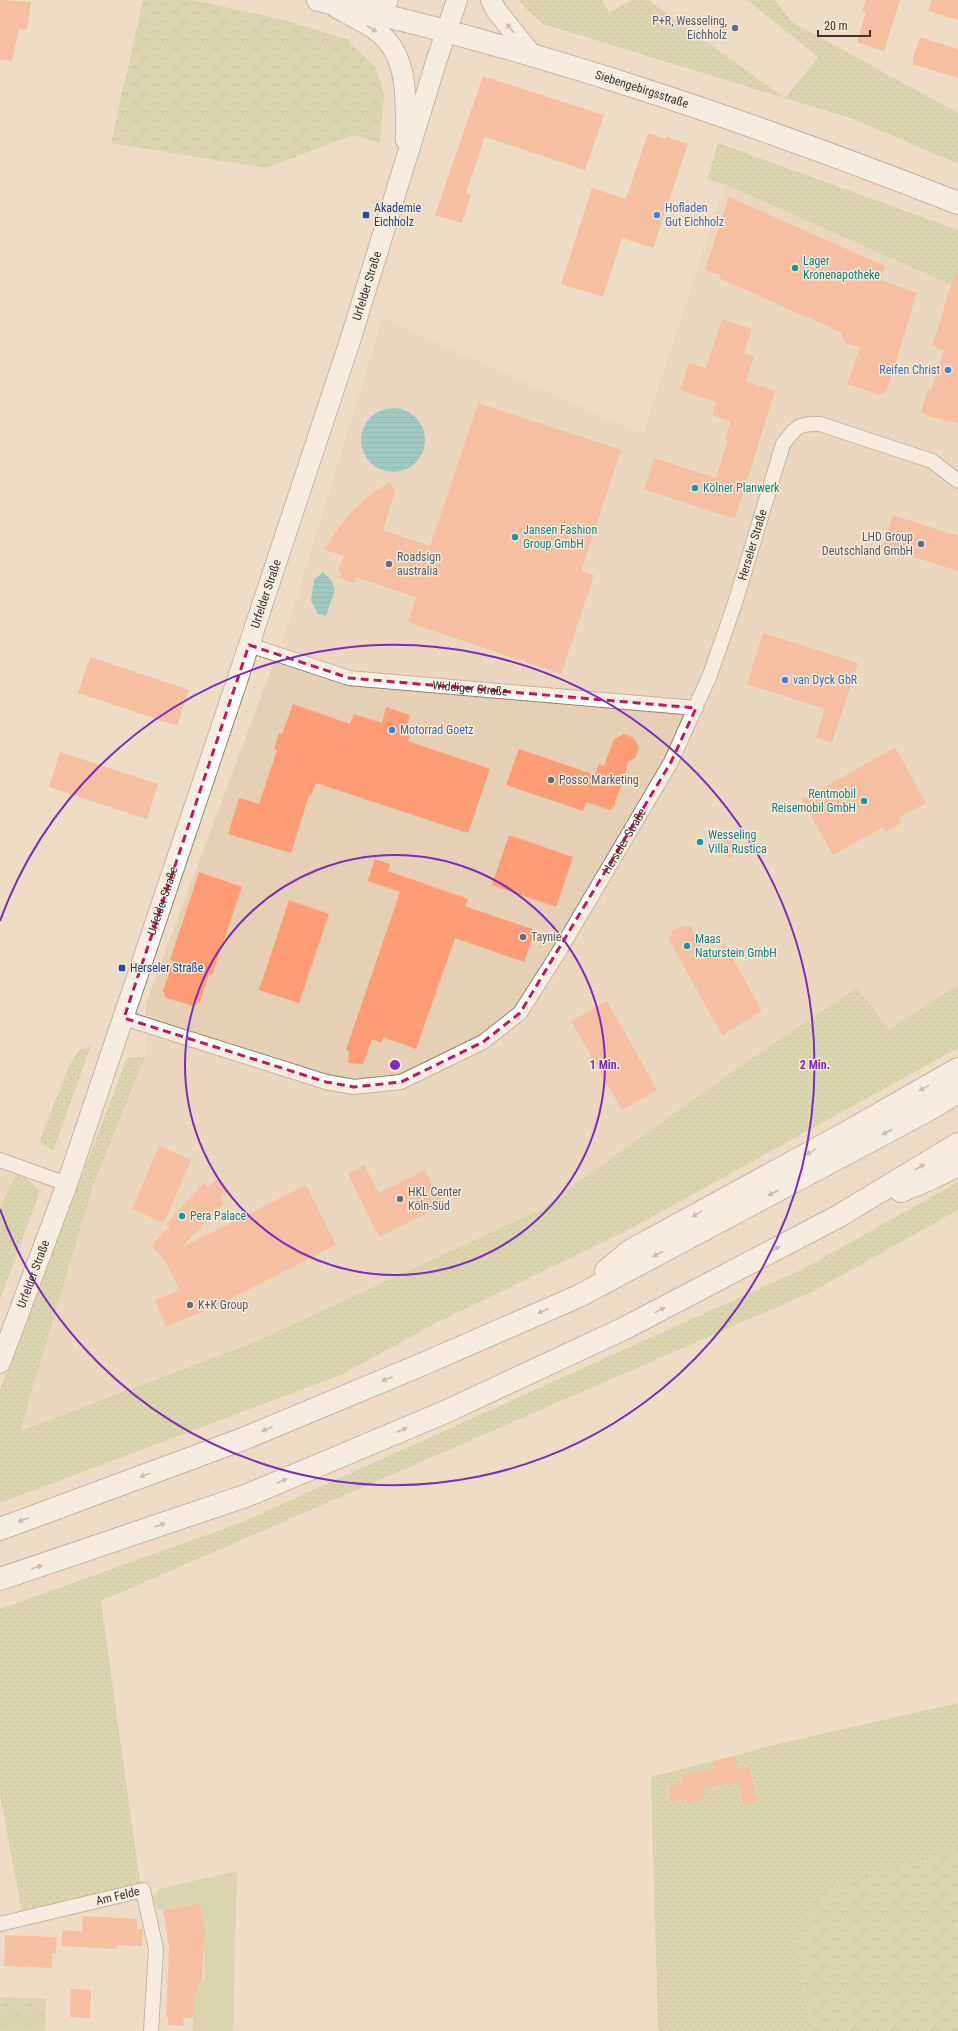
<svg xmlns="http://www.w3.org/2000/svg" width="958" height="2031" viewBox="0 0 958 2031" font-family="'Roboto Condensed',sans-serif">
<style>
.built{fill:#e6d0b5}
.grass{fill:url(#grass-dots)}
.forest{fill:url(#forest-crowns)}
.park{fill:url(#park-tufts)}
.garden{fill:#c1cc90}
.water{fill:url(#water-rules)}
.building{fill:#fe9c76}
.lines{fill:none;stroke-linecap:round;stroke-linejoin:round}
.street-casing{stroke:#92826f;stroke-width:16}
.secondary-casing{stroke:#92826f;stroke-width:22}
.primary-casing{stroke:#92826f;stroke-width:24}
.highway-casing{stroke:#92826f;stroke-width:24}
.street{stroke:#fff;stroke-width:14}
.secondary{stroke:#fff;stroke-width:20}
.primary{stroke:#fff;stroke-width:22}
.highway{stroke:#fff;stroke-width:22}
.oneway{fill:#9d9a96}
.marked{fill:none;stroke:#c2185b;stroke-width:3;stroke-dasharray:8 5;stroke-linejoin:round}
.ring{fill:none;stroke:#7b2cbf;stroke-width:2}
.service-dot{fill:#5c6f8a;stroke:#fbead4;stroke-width:1.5}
.transit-dot{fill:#1a4fb4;stroke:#fbead4;stroke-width:1.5}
.shop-dot{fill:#3f7fe0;stroke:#fbead4;stroke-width:1.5}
.culture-dot{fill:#0f9aa8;stroke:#fbead4;stroke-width:1.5}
.labels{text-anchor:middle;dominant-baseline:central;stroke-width:3;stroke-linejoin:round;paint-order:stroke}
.service-label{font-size:12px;fill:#4e5e75;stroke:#fbead4;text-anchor:start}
.street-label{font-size:12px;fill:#3b342c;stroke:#fbead4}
.transit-label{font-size:12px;fill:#164399;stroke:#fbead4;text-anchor:start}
.shop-label{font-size:12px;fill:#366cbe;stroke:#fbead4;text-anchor:start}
.culture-label{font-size:12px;fill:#0d838f;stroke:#fbead4;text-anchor:start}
.centre{fill:#7b2cbf;stroke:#fbead4;stroke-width:2}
.ring-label{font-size:12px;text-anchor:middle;font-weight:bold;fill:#7b2cbf;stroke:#fbead4;stroke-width:3;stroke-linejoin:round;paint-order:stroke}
</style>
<defs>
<pattern id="grass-dots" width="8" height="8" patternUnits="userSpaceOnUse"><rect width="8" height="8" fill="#c1cc90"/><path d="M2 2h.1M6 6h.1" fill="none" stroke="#9ea676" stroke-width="1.8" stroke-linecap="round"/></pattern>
<pattern id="forest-crowns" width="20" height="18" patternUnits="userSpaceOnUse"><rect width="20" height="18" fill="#c1cc90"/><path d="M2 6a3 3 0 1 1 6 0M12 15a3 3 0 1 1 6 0" fill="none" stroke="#9ea676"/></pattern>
<pattern id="park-tufts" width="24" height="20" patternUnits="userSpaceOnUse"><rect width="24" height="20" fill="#c1cc90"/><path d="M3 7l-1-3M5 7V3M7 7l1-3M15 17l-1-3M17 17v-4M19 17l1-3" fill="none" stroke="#9ea676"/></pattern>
<pattern id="water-rules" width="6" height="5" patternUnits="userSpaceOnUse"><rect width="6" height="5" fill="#3fb4be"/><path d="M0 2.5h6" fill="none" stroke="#36939b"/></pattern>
</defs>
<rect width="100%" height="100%" fill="#eedcc7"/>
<g class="built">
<path d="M 725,184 L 958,288 L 958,985 L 889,1029 L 857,988 L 739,1067 L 539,1210 L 257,1341 L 19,1431 L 93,1186 L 145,1057 L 146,1003 L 290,619 L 373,350 L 382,318 L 643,435 Z"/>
<path d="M 0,1170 L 14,1175 L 0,1208 Z"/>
</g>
<g class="grass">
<path d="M 519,0 L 602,0 L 609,13 L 631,0 L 648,0 L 785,98 L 818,57 L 747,0 L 775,0 L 792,22 L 958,113 L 958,164 L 853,119 L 543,24 L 526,9 Z"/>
<path d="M 718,143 L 958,230 L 958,288 L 725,184 L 707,180 Z"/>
<path d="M 958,985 L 958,1048 L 628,1230 L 436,1323 L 343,1374 L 0,1503 L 0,1389 L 127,1058 L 145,1057 L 93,1186 L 20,1431 L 257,1341 L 539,1210 L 739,1067 L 857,988 L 889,1029 Z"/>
<path d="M 91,1046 L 53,1151 L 39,1142 L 70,1064 L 79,1050 Z"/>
<path d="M 16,1173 L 27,1179 L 40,1191 L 0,1300 L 0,1208 Z"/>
<path d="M 958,1182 L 958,1210 L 812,1292 L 101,1601 L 140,1883 L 22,1913 L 0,1795 L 0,1609 L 240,1523 L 803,1269 Z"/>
<path d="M 958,1703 L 958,1848 L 829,1887 L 794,1935 L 812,2031 L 658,2031 L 651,1777 L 760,1749 L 760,1748 Z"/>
</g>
<g class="forest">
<path d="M 143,0 L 193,0 L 284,20 L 346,39 L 376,68 L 384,95 L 380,143 L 353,135 L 266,168 L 111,143 Z"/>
<path d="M 958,1848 L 958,2031 L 812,2031 L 794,1935 L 829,1886 Z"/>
</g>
<path class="park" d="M 0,1997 L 46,1999 L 45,2031 L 0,2031 Z"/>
<path class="garden" d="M 237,1871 L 233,2031 L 193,2031 L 193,1992 L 198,1992 L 197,1982 L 204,1982 L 204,1946 L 182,1945 L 182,1940 L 206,1936 L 200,1903 L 158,1910 L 153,1897 L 159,1889 Z"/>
<g class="water">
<circle cx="393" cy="440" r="32"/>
<path d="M 323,572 L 332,581 L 335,590 L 326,616 L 318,614 L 311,601 L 314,580 Z"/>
</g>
<g class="building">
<path d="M 0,0 L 31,2 L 27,30 L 19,29 L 12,61 L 0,60 Z"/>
<path d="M 866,0 L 900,0 L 884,51 L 857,42 L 866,12 L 862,11 Z"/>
<path d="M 932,0 L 958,0 L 958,20 L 928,11 Z"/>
<path d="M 920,37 L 958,49 L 958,78 L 913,64 L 913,58 Z"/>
<path d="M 483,76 L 604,115 L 585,170 L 485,137 L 466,193 L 471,195 L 462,223 L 435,215 Z"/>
<path d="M 648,133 L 666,139 L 667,137 L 688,144 L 653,248 L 622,238 L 603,297 L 561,284 L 592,188 L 626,199 Z"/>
<path d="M 729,197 L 885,266 L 881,280 L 917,293 L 887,391 L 879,395 L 847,384 L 860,348 L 846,343 L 840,332 L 719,278 L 720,275 L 705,270 Z"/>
<path d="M 955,273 L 958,274 L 958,423 L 949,420 L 948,422 L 921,413 L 928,389 L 931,390 L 944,350 L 932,346 Z"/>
<path d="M 722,319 L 752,329 L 744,353 L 754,356 L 746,381 L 775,391 L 735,519 L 644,489 L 654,458 L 716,478 L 728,440 L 725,439 L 731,422 L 712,415 L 716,402 L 680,390 L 689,363 L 706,368 Z"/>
<path d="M 478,403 L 621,450 L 581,571 L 594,575 L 561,674 L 408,622 L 416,597 L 356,577 L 354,583 L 339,578 L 341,572 L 338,571 L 344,556 L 325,550 L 334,534 L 352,511 L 375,491 L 390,482 L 395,492 L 383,530 L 430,546 Z"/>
<path d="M 893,515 L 958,536 L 958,571 L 882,547 Z"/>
<path d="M 763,633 L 858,663 L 832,743 L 816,738 L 825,709 L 747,684 Z"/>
<path d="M 90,657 L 189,690 L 177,726 L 78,693 Z"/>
<path d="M 293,704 L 350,724 L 354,714 L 382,723 L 386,707 L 410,715 L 406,729 L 411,731 L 408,741 L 490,769 L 468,833 L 316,783 L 311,796 L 309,795 L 291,853 L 228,834 L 239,798 L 259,804 L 277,750 L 274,749 L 279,733 L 282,734 Z"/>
<path d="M 624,734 L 634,738 L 639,748 L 635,758 L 628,762 L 624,780 L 615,801 L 615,805 L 610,810 L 586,802 L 583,811 L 506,785 L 519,749 L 595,775 L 599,764 L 604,766 L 614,739 Z"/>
<path d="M 895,747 L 926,803 L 898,818 L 901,823 L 886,832 L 883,827 L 833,855 L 802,800 Z"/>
<path d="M 60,752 L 158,784 L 147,819 L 49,787 Z"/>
<path d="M 725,834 L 740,849 L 729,859 L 714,844 Z"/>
<path d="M 509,835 L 573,857 L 556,907 L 492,885 Z"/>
<path d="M 375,859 L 390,864 L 388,871 L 468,899 L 465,906 L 535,930 L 524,962 L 455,938 L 416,1049 L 383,1037 L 381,1043 L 372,1039 L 363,1064 L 348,1063 L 349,1051 L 346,1050 L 400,892 L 368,881 Z"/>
<path d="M 199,872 L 242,887 L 212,975 L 209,974 L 200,1002 L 193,1006 L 166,998 L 163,991 L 173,961 L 170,960 Z"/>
<path d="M 289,900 L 329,914 L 299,1003 L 259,990 Z"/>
<path d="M 690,925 L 706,954 L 725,944 L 762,1011 L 722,1035 L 668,938 L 671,936 L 672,931 L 681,926 L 686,927 Z"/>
<path d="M 607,1001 L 657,1090 L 622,1110 L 571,1021 Z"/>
<path d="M 159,1146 L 191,1160 L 164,1223 L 132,1209 Z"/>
<path d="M 364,1165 L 379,1193 L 425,1170 L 443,1205 L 379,1237 L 348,1174 Z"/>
<path d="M 216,1179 L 228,1189 L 220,1198 L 225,1202 L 181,1248 L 306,1185 L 336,1245 L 218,1305 L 166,1327 L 155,1300 L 180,1290 L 164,1259 L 151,1246 L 170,1226 L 166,1224 L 204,1183 L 209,1187 Z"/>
<path d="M 735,1756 L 738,1769 L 750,1766 L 757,1803 L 743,1805 L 739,1782 L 703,1788 L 705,1798 L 688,1804 L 685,1799 L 671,1802 L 669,1786 L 683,1783 L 680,1775 L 715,1768 L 713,1761 Z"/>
<path d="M 200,1903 L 206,1936 L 204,1936 L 202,1982 L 198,1982 L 198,1992 L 193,1992 L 193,2018 L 184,2018 L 183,2026 L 168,2025 L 168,2017 L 166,2017 L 169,1946 L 163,1910 Z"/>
<path d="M 83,1916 L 137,1919 L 137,1929 L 143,1929 L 142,1946 L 117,1945 L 116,1949 L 61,1946 L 63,1930 L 82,1932 Z"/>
<path d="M 5,1935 L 57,1937 L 56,1954 L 52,1953 L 52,1968 L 4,1966 Z"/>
<path d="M 71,1989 L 91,1990 L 90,2018 L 70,2017 Z"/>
</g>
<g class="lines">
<defs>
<g id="street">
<path id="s1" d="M 249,645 L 349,678 L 696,708"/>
<path id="s2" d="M 124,1018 L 326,1082 L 354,1087 L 401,1082 L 483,1042 L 520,1013 L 557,955 L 671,762 L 687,726 L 710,675 L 735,603 L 783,444 C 796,427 798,423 820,424 L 932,461 L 958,481"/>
<path d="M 0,1160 L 67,1184"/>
<path id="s3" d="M 0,1924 L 143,1890 L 156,1949 L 151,2031"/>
</g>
<g id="secondary">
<path d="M 491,0 L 496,10 L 531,54"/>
<path d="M 344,2 L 388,0"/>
<path d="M 337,8 C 350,15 365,22 377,31 C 411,57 405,103 406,140"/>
<path id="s4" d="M 0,1363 L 67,1184 L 235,687 L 350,341 L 437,59 L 457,0"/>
</g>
<g id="primary">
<path id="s5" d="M 318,0 C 539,49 748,121 958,203"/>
</g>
<g id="highway">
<path d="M 901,1191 L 934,1177 L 958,1165"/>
<path d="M 606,1271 L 630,1251 L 846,1133 L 958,1069"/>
<path d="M 0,1529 L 243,1439 L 423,1364 L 579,1296 L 930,1109 L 958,1092"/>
<path d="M 0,1579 L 248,1495 L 445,1412 L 625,1328 L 839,1216 L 958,1144"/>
</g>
</defs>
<use href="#street" class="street-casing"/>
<use href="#secondary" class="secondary-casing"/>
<use href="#primary" class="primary-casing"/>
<use href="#highway" class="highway-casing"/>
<use href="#street" class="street"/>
<use href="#secondary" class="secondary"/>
<use href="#primary" class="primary"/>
<use href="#highway" class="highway"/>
</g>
<defs><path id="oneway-solid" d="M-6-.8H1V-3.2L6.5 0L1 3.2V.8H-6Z"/></defs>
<g class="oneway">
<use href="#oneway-solid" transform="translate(510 28) rotate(-129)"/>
<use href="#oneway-solid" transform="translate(372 29) rotate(33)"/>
<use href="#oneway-solid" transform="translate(924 1088) rotate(150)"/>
<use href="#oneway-solid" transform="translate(887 1132) rotate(152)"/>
<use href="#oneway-solid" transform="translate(811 1152) rotate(151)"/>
<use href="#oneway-solid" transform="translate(920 1167) rotate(-31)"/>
<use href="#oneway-solid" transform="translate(773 1193) rotate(152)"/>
<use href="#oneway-solid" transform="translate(697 1214) rotate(151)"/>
<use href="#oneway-solid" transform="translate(775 1249) rotate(-28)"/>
<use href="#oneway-solid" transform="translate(658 1254) rotate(152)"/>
<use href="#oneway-solid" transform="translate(660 1310) rotate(-28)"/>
<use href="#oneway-solid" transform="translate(543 1311) rotate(156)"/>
<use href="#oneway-solid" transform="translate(387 1379) rotate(157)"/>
<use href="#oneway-solid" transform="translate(267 1429) rotate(157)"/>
<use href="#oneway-solid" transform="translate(402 1430) rotate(-23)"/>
<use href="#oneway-solid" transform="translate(145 1475) rotate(160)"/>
<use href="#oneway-solid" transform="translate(282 1481) rotate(-23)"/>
<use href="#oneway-solid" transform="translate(23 1520) rotate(160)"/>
<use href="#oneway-solid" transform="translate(160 1525) rotate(-19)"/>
<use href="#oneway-solid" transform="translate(37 1567) rotate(-19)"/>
</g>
<path d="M0 0H958V2031H0ZM 249,645 L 349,678 L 696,708 L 671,762 L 520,1013 L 483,1042 L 401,1082 L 354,1087 L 326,1082 L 124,1018 Z" fill="#eedcc7" fill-opacity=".55" fill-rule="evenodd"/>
<path class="marked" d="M 249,645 L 349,678 L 696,708 L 671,762 L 520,1013 L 483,1042 L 401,1082 L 354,1087 L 326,1082 L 124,1018 Z"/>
<g class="ring">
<circle cx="395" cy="1065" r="210"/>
<path d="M0 921A420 420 0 1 1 0 1209"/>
</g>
<g class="service-dot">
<circle cx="735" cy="28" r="4"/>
<circle cx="921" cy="544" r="4"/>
<circle cx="389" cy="564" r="4"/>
<circle cx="551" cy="780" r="4"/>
<circle cx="523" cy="937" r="4"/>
<circle cx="400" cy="1199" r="4"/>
<circle cx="190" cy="1305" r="4"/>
</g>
<g class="transit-dot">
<rect x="362" y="211" width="8" height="8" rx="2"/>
<rect x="118" y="964" width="8" height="8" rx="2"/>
</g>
<g class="shop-dot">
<circle cx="657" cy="215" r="4"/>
<circle cx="948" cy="370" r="4"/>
<circle cx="785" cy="680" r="4"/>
<circle cx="392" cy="730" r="4"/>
</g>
<g class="culture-dot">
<circle cx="795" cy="268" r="4"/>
<circle cx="695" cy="488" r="4"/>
<circle cx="515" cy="537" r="4"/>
<circle cx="864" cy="801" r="4"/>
<circle cx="700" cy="842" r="4"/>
<circle cx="687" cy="946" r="4"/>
<circle cx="182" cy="1216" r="4"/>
</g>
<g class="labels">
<g class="service-label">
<text x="727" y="21" text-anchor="end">P+R, Wesseling,<tspan x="727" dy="14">Eichholz</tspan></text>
<text x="913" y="537" text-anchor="end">LHD Group<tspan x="913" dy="14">Deutschland GmbH</tspan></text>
<text x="397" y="557">Roadsign<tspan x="397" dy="14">australia</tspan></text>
<text x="559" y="780">Posso Marketing</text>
<text x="531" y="937">Taynie</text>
<text x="408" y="1192">HKL Center<tspan x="408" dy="14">Köln-Süd</tspan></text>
<text x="198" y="1305">K+K Group</text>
</g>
<g class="street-label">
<text stroke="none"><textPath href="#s5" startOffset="336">Siebengebirgsstraße</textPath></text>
<text stroke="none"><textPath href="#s4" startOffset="1138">Urfelder Straße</textPath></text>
<text stroke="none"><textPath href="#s2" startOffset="951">Herseler Straße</textPath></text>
<text stroke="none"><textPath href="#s4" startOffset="814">Urfelder Straße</textPath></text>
<text stroke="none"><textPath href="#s1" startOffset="227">Widdiger Straße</textPath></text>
<text stroke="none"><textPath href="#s2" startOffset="627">Herseler Straße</textPath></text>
<text stroke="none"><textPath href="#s4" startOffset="490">Urfelder Straße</textPath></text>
<text stroke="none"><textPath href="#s4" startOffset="95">Urfelder Straße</textPath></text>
<text stroke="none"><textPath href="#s3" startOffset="121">Am Felde</textPath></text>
</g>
<g class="transit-label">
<text x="374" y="208">Akademie<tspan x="374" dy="14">Eichholz</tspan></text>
<text x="130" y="968">Herseler Straße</text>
</g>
<g class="shop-label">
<text x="665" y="208">Hofladen<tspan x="665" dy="14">Gut Eichholz</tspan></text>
<text x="940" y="370" text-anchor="end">Reifen Christ</text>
<text x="793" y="680">van Dyck GbR</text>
<text x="400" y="730">Motorrad Goetz</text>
</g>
<g class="culture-label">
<text x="803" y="261">Lager<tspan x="803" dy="14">Kronenapotheke</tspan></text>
<text x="703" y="488">Kölner Planwerk</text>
<text x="523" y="530">Jansen Fashion<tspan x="523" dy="14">Group GmbH</tspan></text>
<text x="856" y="794" text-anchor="end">Rentmobil<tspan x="856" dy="14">Reisemobil GmbH</tspan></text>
<text x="708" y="835">Wesseling<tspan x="708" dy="14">Villa Rustica</tspan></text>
<text x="695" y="939">Maas<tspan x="695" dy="14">Naturstein GmbH</tspan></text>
<text x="190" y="1216">Pera Palace</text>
</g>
</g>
<circle cx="395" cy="1065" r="6" class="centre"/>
<g class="ring-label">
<text x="605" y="1069">1 Min.</text>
<text x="815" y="1069">2 Min.</text>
</g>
<path d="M818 30v6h52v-6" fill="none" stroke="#3b342c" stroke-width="2"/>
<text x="824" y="30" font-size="12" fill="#3b342c" stroke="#fbead4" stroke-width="3" paint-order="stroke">20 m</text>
</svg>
